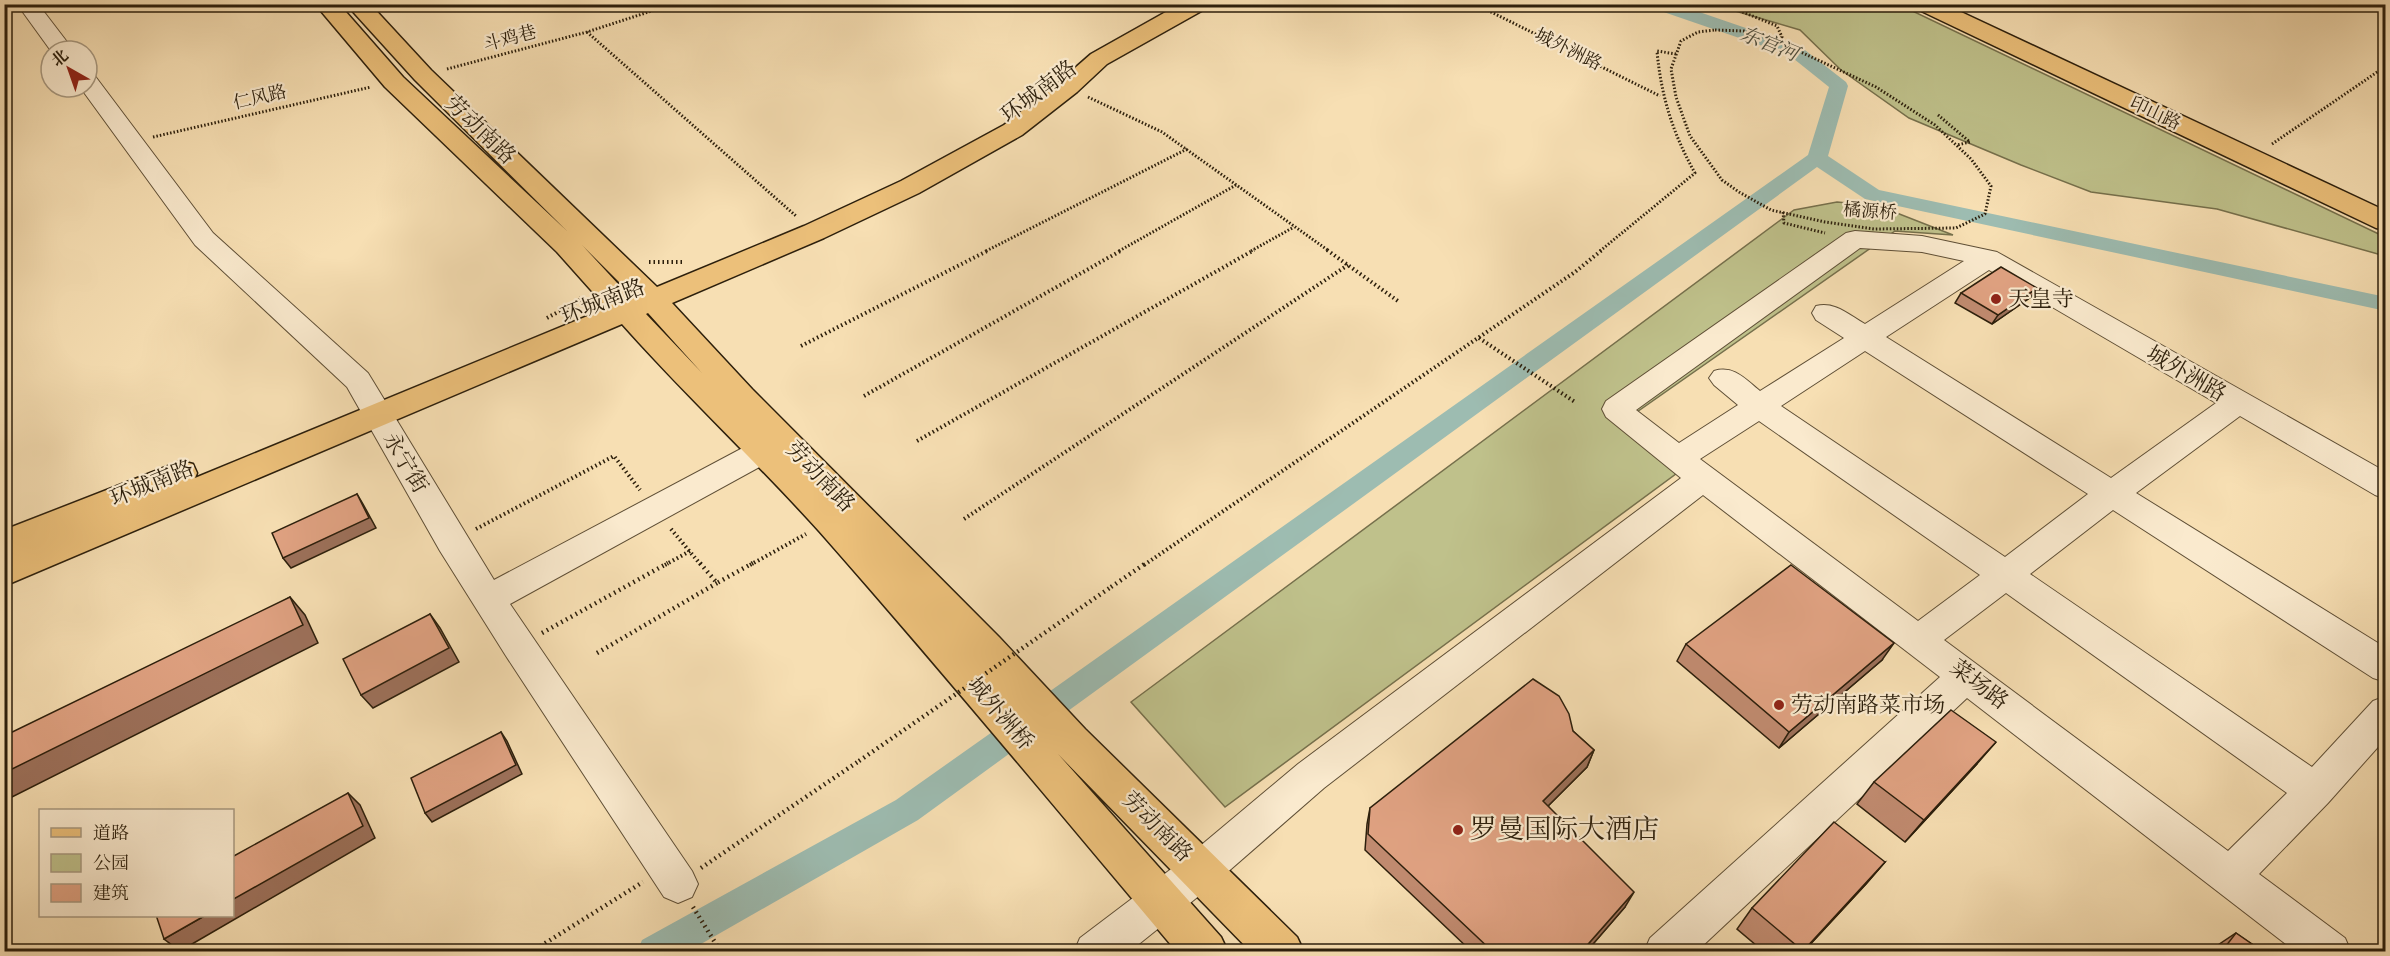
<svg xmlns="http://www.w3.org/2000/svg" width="2390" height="956" viewBox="0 0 2390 956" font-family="'IM FELL DW Pica','Noto Serif SC',serif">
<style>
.green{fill:#bfc18b;stroke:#76704c;stroke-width:1.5}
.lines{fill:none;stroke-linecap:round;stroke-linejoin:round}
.canal{fill:#9dbcb1;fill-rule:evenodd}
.minor-casing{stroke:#5f4f36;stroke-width:2}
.major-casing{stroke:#2c1f0c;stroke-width:3}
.path-far2{stroke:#2c1f0c;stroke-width:3;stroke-dasharray:1.5 2;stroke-linecap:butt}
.path-far1{stroke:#2c1f0c;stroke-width:4;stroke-dasharray:1.5 3;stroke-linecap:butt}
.path{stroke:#2c1f0c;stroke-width:4.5;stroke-dasharray:1.5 4;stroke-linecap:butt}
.minor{fill:#faeace;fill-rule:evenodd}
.major{fill:#ecc07a;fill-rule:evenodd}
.path-bridge{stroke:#2c1f0c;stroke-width:4.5;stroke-dasharray:1.5 4;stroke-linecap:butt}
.wall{fill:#c18b70;stroke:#2c1f0c;stroke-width:1.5}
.shaded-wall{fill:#9d715b;stroke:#2c1f0c;stroke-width:1.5}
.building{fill:#e0a282;stroke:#2c1f0c;stroke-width:1.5}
.poi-dot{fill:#8f2418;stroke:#faeace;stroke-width:2}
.labels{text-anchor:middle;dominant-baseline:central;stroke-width:4.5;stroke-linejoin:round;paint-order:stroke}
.far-street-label{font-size:18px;fill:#2c1f0c;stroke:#faeace}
.far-water-label{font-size:20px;font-style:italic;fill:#4e4e3e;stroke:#faeace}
.street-label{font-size:22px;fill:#2c1f0c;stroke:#faeace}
.poi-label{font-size:22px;fill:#2c1f0c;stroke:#faeace;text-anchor:start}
.near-poi-label{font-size:27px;fill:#2c1f0c;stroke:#faeace;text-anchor:start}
</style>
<rect width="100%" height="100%" fill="#f7dfb3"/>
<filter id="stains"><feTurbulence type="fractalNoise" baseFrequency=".00333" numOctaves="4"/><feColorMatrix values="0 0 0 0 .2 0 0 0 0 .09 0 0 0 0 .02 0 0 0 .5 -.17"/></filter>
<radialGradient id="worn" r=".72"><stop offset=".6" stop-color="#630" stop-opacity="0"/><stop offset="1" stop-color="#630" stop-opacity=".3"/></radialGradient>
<g class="green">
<path d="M 1715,5 L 1900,5 L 2385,237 L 2385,256 L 2217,209 L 2091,192 L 2021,165 L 1909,118 L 1841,70 L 1800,30 Z"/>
<path d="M 1837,202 L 1879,206 L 1953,235 L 1895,231 L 1627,419 L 1688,465 L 1225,807 L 1131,702 L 1794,210 Z"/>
</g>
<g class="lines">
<path class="canal" d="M 1650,4 L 1676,4 L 1801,47 L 1846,82 L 1848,86 L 1828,156 L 1879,190 L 2386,297 L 2386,311 L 1865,199 L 1817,167 L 918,820 L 687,952 L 637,952 L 642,940 L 896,800 L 1808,155 L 1829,87 L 1789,55 L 1652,8 Z"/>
<defs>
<g id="minor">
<path d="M 17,4 L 38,4 L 74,51 L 51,51 Z"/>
<path d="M 87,74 L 95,76 L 213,233 L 368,373 L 494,580 L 752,443 L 763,440 L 774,443 L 778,451 L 774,459 L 510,604 L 692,871 L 698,884 L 692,897 L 678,903 L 664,897 L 506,656 L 440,551 L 347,387 L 195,245 L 80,87 L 87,87 Z"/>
<path d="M 1855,231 L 1922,236 L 1997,252 L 2386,472 L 2386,499 L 2375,495 L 2240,416 L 2136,493 L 2386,648 L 2386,682 L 2373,678 L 2113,510 L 2030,574 L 2312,767 L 2373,701 L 2386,696 L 2386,738 L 2328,803 L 2259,874 L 2345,938 L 2351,952 L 2296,952 L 1967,698 L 1696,952 L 1644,952 L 1650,938 L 1940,677 L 1703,495 L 1324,788 L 1215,883 L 1129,952 L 1074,952 L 1080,938 L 1187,857 L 1298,764 L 1681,478 L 1606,417 L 1602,409 L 1606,401 L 1846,233 ZM 1860,248 L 1922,252 L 1964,261 L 1865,324 C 1849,315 1835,301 1816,306 L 1812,313 L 1816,320 L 1844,338 L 1760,391 C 1745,379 1734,365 1714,371 L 1709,378 L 1714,385 L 1738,405 L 1679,443 L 1636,410 ZM 1989,270 L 2216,403 L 2111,478 L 1886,337 ZM 1865,351 L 2088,494 L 2005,557 L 1781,406 ZM 1759,421 L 1980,575 L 1918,621 L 1700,459 ZM 2006,593 L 2287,793 L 2228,851 L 1944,640 Z"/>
</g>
<g id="major">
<path d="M 315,4 L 339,4 L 403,77 L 568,232 L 415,80 L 346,4 L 370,4 L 431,70 L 657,287 L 804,226 L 901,181 L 1004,125 L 1059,82 L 1091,54 L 1180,4 L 1208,4 L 1205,9 L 1107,64 L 1077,92 L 1022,135 L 919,193 L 824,238 L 672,303 L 752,389 L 999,637 L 1085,729 L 1297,937 L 1304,952 L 1251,952 L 1058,754 L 1221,937 L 1228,952 L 1177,952 C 1058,811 941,669 819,531 C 755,460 685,395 622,324 L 4,586 L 4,530 L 181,461 L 193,464 L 197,473 L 195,478 L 607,308 L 557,252 L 385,87 ZM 582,245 L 634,297 L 631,298 ZM 648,313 L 702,373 L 646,314 Z"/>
<path d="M 1914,4 L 1944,4 L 2386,211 L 2386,230 L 2376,228 L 1917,9 Z"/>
</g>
</defs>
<use href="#minor" class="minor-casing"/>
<use href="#major" class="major-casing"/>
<g class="path-far2">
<path d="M 1475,4 L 1660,96"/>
<path d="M 1723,4 L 1777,26 L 1782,37 L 1777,41"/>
<path d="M 1715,30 L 1744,31 L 1777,41 L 1876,87 L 1935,125 L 1971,159 L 1991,186 L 1985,214 L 1956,228 L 1874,229 L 1825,222 L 1771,210 L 1739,192 L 1722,180 L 1690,136 L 1676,97 L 1671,69 L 1681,41 L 1698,32 Z"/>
<path d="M 587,32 L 796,216"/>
<path d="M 447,69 L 587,32 L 673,4"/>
<path d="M 1088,97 L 1162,132 L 1329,251"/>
<path d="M 1938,115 L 1970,142 L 1957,145"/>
<path d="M 153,137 L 371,87"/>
<path d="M 2272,144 L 2386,66"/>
<path d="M 1783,212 L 1784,223 L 1825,233"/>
<path d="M 986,251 L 1187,149"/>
<path d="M 1119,251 L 1236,185"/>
<path d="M 1251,251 L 1294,227"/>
<path d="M 1600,251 L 1695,173 C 1673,134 1661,96 1657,51 L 1676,54"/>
</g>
<g class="path-far1">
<path d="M 1327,250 L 1398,301"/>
<path d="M 649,262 L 683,262"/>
<path d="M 547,318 L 580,300 L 581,297"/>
<path d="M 1479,338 L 1575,402"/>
<path d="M 801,346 L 989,250"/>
<path d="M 864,396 L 1122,250"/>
<path d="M 917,441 L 1254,250"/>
<path d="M 964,519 L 1348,265"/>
<path d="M 476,529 L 614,456 L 640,490"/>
<path d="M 671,529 L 701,565"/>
<path d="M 665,565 L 690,551"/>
<path d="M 750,565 L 806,534"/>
<path d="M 1144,565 L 1575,272 L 1602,250"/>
</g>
<g class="path">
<path d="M 700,563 L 717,583 L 753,563"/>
<path d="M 1111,587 L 1146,563"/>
<path d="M 542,633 L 668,563"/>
<path d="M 597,653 L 717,583"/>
<path d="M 701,868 L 859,761"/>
<path d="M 693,907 L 721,952"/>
<path d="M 531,952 L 643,882"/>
</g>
<use href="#minor" class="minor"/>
<use href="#major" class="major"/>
<path class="path-bridge" d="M 859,761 L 1111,587"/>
</g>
<g class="wall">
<path d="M 2037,288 L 2031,297 L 1992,324 L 1955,303 L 1961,293 Z"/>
<path d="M 1686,644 L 1882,660 L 1779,748 L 1677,661 Z"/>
<path d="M 1573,731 L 1594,750 L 1587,767 L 1548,806 L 1625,907 L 1587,951 L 1471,951 L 1365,850 L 1367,824 L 1370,808 Z"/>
<path d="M 1976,765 L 1905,842 L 1857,804 L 1874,782 Z"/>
<path d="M 1885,862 L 1866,884 L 1804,951 L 1763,951 L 1737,929 L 1752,908 Z"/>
<path d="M 2236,933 L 2262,951 L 2209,951 Z"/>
</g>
<g class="shaded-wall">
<path d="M 2037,288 L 2031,297 L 1992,324 L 1998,315 Z"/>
<path d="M 357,494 L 363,504 L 376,528 L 291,568 L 283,558 Z"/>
<path d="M 290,597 L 305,615 L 318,643 L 4,801 L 4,773 Z"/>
<path d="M 430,614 L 440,628 L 459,662 L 373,708 L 361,695 Z"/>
<path d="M 1894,643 L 1882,660 L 1779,748 L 1789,732 Z"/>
<path d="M 501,732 L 507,741 L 522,774 L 432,822 L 425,813 Z"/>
<path d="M 1996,742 L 1976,765 L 1905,842 L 1924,820 Z"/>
<path d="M 1594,750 L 1587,767 L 1537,817 L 1543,801 Z"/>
<path d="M 348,793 L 360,805 L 375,838 L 180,951 L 164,939 L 206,915 L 232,915 L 232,900 Z"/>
<path d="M 1885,862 L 1866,884 L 1804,951 L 1803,951 Z"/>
<path d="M 4,872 L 10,897 L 4,900 Z"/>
<path d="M 1634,892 L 1625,907 L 1587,951 L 1582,951 Z"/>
</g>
<g class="building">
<path d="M 2001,267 L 2037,288 L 1998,315 L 1961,293 Z"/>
<path d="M 357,494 L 369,518 L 283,558 L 272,533 Z"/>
<path d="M 1791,565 L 1894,643 L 1789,732 L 1686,644 Z"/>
<path d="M 290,597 L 303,625 L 4,773 L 4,736 Z"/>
<path d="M 430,614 L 449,648 L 361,695 L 343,659 Z"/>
<path d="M 1533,679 L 1559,696 L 1569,714 L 1573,731 L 1594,750 L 1543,801 L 1634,892 L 1582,951 L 1492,951 L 1368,834 L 1370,808 Z"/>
<path d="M 1951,710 L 1996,742 L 1924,820 L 1874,782 Z"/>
<path d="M 501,732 L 516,765 L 425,813 L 411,778 Z"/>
<path d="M 348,793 L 363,826 L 232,900 L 232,857 Z"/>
<path d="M 1834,822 L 1885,862 L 1803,951 L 1752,908 Z"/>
<path d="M 156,915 L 206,915 L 164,939 Z"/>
<path d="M 2236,933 L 2262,951 L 2222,951 Z"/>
</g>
<g class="poi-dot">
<circle cx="1996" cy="299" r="6"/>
<circle cx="1779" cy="705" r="6"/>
<circle cx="1458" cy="830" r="6"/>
</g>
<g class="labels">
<g class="far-street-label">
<text transform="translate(510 39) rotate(-15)">斗鸡巷</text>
<text transform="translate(1568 50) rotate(26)">城外洲路</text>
<text transform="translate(260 98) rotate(-13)">仁风路</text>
<text transform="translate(2155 114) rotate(25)">印山路</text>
<text transform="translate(1870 212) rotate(4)">橘源桥</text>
</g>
<g class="far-water-label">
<text transform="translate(1769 45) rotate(22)">东官河</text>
</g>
<g class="street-label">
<text transform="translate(1039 92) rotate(-37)">环城南路</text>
<text transform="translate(480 130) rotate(44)">劳动南路</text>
<text transform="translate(603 302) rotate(-21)">环城南路</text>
<text transform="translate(2186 374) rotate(30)">城外洲路</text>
<text transform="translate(405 463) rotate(59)">永宁街</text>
<text transform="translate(820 477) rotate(46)">劳动南路</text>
<text transform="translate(152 484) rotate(-22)">环城南路</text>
<text transform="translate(1979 685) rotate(37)">菜场路</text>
<text transform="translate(1000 714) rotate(49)">城外洲桥</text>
<text transform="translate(1157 827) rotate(45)">劳动南路</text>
</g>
<g class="poi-label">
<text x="2008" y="299">天皇寺</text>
<text x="1791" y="705">劳动南路菜市场</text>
</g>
<g class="near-poi-label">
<text x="1470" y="830">罗曼国际大酒店</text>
</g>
</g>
<rect width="2390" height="956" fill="none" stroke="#f7dfb3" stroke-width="24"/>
<rect x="6" y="6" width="2378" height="944" fill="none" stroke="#2c1f0c" stroke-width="3"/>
<rect x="12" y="12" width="2366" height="932" fill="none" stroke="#2c1f0c" stroke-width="1.5"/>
<rect x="39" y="809" width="195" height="108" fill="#faeace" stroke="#a89980" stroke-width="1.5"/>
<rect x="51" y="828" width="30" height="9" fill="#ecc07a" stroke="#a89980" stroke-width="1.5"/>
<text x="93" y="839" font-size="18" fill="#2c1f0c">道路</text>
<rect x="51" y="854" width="30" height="18" fill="#bfc18b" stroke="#a89980" stroke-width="1.5"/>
<text x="93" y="869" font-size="18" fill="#2c1f0c">公园</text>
<rect x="51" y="884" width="30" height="18" fill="#e0a282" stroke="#a89980" stroke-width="1.5"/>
<text x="93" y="899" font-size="18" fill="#2c1f0c">建筑</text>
<g transform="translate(69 69) rotate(320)"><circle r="28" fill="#faeace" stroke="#a89980" stroke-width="1.5"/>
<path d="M0-4.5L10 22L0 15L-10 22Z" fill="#8f2418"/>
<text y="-9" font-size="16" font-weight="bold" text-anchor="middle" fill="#2c1f0c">北</text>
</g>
<rect width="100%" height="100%" filter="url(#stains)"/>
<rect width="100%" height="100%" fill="url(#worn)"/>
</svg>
